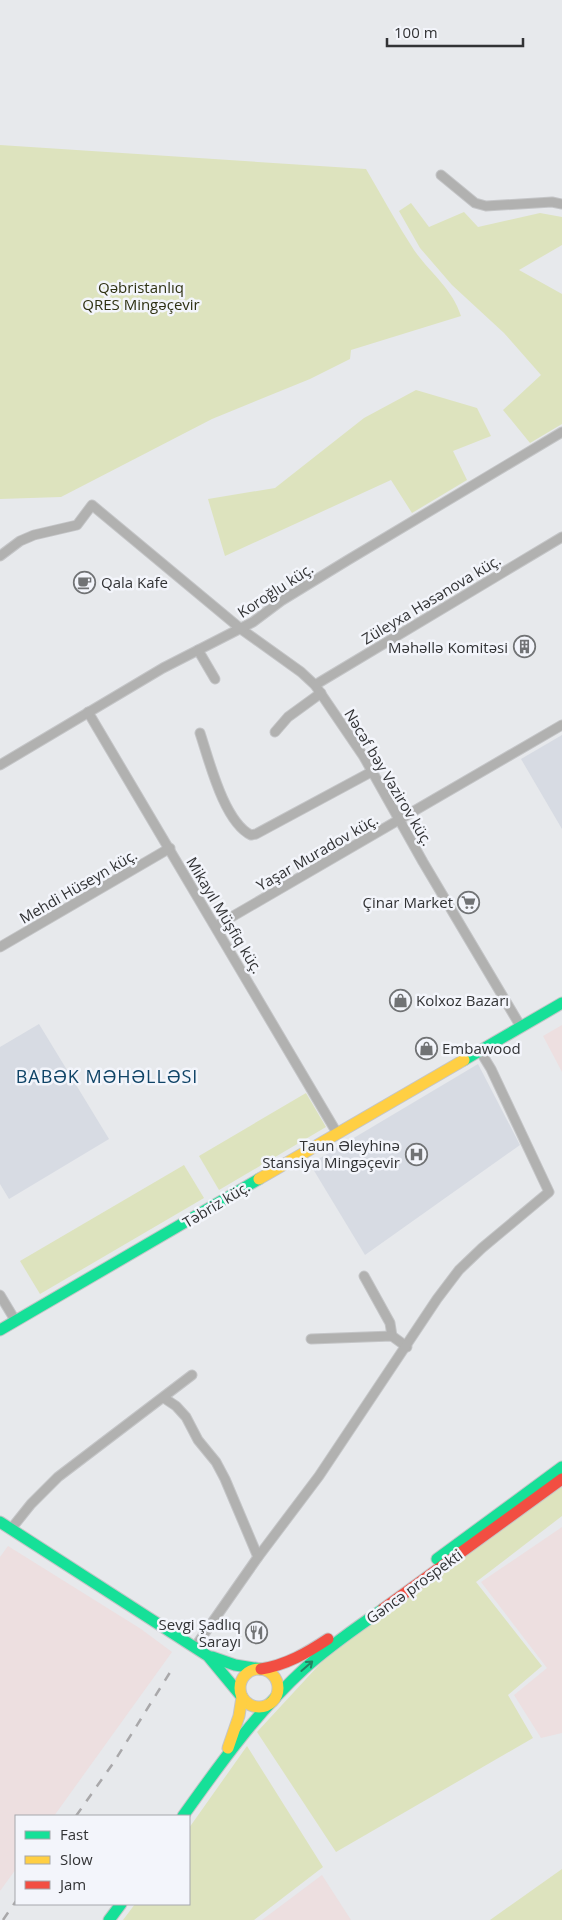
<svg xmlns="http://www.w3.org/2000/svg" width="562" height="1920" viewBox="0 0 562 1920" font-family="'Open Sans',sans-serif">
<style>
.industrial{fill:#eddfe0}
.built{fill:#d7dbe3}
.green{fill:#dde3be}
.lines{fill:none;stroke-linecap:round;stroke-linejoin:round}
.street-casing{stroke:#c4c5c7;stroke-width:11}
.fast-casing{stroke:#c4c5c7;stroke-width:13}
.slow-casing{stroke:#c4c5c7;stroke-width:13}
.jam-casing{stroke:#c4c5c7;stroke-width:13}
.street{stroke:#b1b1b0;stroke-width:9}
.fast{stroke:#16e098;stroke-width:11}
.slow{stroke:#ffcf43;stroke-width:11}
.jam{stroke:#f24e42;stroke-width:11}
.rail{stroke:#a9a8aa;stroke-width:2.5;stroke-dasharray:9 9;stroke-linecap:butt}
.oneway{stroke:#258162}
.labels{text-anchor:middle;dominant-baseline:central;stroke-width:5;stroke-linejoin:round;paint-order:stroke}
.park-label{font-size:15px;fill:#2e3112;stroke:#f3f5fb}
.poi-label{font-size:15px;fill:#323335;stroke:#f3f5fb;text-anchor:end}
.street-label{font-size:15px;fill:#323335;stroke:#f3f5fb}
.quarter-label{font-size:18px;letter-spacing:1px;fill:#0f4467;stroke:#f3f5fb}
</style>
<rect width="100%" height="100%" fill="#e7e9ec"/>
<g class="industrial">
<path d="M 562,1025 L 562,1072 L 543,1036 Z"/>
<path d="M 562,1527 L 562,1733 L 541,1738 L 514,1695 L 547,1668 L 481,1582 Z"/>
<path d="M 8,1546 L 141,1629 L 172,1652 L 54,1816 L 16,1816 L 16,1869 L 0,1891 L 0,1557 Z"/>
<path d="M 322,1875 L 351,1920 L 262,1920 Z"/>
</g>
<g class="built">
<path d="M 562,735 L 562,829 L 521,759 Z"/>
<path d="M 39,1024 L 109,1139 L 9,1199 L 0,1184 L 0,1047 Z"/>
<path d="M 478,1064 L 520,1145 L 365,1255 L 310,1164 Z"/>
</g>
<g class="green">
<path d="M 0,145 L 366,169 C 382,196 397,224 414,250 C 430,273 452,288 461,316 L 351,350 L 350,359 L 310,379 L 212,419 L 61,497 L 0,499 Z"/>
<path d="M 411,203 L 429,227 L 464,212 L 478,227 L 540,213 L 562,217 L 562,245 L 519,270 L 562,294 L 562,424 L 530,443 L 503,410 L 541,375 L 504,333 L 452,285 L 420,248 L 399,211 Z"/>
<path d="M 416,390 L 477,408 L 491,436 L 453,451 L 467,480 L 412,513 L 391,480 L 225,556 L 208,499 L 275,488 L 364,418 Z"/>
<path d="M 306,1093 L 326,1127 L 219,1190 L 199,1156 Z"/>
<path d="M 184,1165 L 204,1198 L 40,1294 L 20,1261 Z"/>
<path d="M 562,1484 L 562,1516 L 476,1582 L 542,1666 L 508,1695 L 533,1738 L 336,1852 L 257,1732 L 330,1653 Z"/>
<path d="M 247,1746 L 323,1867 L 254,1920 L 123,1920 L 135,1904 L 189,1904 L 189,1828 Z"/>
<path d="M 562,1869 L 562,1920 L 490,1920 Z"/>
</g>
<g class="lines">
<defs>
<g id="street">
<path d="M 441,175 L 475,203 L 486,206 L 552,202 L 562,204"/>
<path d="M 0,556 L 20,541 L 34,535 L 77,525 L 92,505 L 241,629 L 301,672 L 315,685 L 364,757 L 423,862 L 521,1027"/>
<path d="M 198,650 L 215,679"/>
<path d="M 315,685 L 562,537"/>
<path d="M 88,712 L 337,1133"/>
<path d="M 275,732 L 288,717 L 321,693"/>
<path d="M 200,733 C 209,760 224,822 251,835 L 256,834 L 373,771"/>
<path d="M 0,765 L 163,668 L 253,622 L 281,601 L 348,560 L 562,432"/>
<path d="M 216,926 L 562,725"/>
<path d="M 0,947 L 170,848"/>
<path d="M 364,1276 L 390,1323 L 392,1336"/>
<path d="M 0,1295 L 15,1320"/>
<path d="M 311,1339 L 392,1336 L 407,1347"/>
<path d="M 164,1398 L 176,1406 L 186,1417 L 198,1440 L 216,1462 L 225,1479 L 258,1557"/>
<path d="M 11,1529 L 31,1504 L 58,1477 L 192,1375"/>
<path d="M 195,1647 L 258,1557 L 319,1476 L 437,1299 L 459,1270 L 482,1248 L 549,1192 L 491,1069 L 480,1051"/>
</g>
<g id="fast">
<path d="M 464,1060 L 562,1003"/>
<path d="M 0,1330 L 259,1179"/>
<path d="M 0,1522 L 208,1656 L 242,1697"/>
<path d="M 437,1559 L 562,1467"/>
<path d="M 212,1657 L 235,1665 L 261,1669"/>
<path d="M 183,1816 C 220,1764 257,1712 304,1669 C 329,1646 356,1628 383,1609"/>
<path d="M 109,1920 L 121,1904"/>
</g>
<g id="slow">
<path d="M 259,1179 L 464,1060"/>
<circle cx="259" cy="1688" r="19"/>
<path d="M 228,1748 L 239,1716 L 242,1697"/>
</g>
<g id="jam">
<path d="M 383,1609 L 562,1479"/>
<path d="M 261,1669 C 286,1665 307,1653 328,1639"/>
</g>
</defs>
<use href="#street" class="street-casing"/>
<use href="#fast" class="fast-casing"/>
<use href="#slow" class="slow-casing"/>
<use href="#jam" class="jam-casing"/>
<use href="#street" class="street"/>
<use href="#fast" class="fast"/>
<use href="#slow" class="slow"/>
<use href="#jam" class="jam"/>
<g class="rail">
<path d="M 76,1816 L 114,1762 L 174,1666"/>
<path d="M 3,1920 L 16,1901"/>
</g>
</g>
<defs><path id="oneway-shaft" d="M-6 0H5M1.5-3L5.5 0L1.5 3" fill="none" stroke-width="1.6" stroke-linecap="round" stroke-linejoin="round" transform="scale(1.25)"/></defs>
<use class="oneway" href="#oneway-shaft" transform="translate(307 1666) rotate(-41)"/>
<defs>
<symbol id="cafe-ring" viewBox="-11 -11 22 22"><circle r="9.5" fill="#f3f5fb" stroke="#717375" stroke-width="1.5"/><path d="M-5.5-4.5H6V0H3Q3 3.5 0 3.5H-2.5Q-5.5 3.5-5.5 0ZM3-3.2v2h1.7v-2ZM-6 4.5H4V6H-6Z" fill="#717375"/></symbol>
<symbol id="building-ring" viewBox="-11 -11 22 22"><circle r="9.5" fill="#f3f5fb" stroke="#717375" stroke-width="1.5"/><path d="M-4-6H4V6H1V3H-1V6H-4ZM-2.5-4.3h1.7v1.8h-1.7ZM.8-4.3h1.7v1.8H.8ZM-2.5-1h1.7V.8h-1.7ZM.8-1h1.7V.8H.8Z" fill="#717375"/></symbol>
<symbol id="supermarket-ring" viewBox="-11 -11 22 22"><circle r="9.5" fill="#f3f5fb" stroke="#717375" stroke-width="1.5"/><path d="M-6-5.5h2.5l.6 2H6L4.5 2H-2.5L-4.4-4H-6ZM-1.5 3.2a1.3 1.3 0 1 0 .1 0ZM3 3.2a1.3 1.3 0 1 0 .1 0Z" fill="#717375"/></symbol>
<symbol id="shop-ring" viewBox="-11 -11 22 22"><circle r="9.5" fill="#f3f5fb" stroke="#717375" stroke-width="1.5"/><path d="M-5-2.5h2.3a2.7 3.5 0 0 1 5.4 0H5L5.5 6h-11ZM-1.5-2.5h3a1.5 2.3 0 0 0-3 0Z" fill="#717375"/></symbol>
<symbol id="hospital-ring" viewBox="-11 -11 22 22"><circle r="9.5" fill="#f3f5fb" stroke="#717375" stroke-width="1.5"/><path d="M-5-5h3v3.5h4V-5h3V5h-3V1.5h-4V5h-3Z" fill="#717375"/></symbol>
<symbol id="restaurant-ring" viewBox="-11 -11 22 22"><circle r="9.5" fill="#f3f5fb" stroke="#717375" stroke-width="1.5"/><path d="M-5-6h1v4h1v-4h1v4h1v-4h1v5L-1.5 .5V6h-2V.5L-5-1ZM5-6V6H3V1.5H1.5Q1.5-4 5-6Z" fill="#717375"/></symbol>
</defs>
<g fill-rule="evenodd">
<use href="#cafe-ring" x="72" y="570" width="25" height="25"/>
<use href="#building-ring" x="512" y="634" width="25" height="25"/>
<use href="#supermarket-ring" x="456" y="890" width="25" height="25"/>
<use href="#shop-ring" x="388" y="988" width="25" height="25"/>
<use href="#shop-ring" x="414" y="1036" width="25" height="25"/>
<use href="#hospital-ring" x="404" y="1142" width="25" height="25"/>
<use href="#restaurant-ring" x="244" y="1620" width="25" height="25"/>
</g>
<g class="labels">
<g class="park-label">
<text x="141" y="287">Qəbristanlıq<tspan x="141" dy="17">QRES Mingəçevir</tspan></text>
</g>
<g class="poi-label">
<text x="101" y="582" text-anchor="start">Qala Kafe</text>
<text x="508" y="647">Məhəllə Komitəsi</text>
<text x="453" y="902">Çinar Market</text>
<text x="416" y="1000" text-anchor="start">Kolxoz Bazarı</text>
<text x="442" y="1048" text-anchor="start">Embawood</text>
<text x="400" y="1145">Taun Əleyhinə<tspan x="400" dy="17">Stansiya Mingəçevir</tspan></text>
<text x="241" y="1624">Sevgi Şadlıq<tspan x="241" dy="17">Sarayı</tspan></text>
</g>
<g class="street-label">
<text transform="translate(275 590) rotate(-33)">Koroğlu küç.</text>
<text transform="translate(431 599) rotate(-31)">Züleyxa Həsənova küç.</text>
<text transform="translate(389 777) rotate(59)">Nəcəf bəy Vəzirov küç.</text>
<text transform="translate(317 852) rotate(-30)">Yaşar Muradov küç.</text>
<text transform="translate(78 886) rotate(-30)">Mehdi Hüseyn küç.</text>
<text transform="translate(225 915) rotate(59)">Mikayıl Müşfiq küç.</text>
<text transform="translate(216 1204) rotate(-31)">Təbriz küç.</text>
<text transform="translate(414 1586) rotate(-36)">Gəncə prospekti</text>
</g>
<g class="quarter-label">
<text x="107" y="1076">BABƏK MƏHƏLLƏSI</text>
</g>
</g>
<rect x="15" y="1815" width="175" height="90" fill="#f3f5fb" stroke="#a6a7ac"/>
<rect x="25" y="1831" width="25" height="8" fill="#16e098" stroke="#a6a7ac"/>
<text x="60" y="1840" font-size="15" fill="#323335">Fast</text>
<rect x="25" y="1856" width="25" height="8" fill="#ffcf43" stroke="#a6a7ac"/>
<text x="60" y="1865" font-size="15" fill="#323335">Slow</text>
<rect x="25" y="1881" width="25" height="8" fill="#f24e42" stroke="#a6a7ac"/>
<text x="60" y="1890" font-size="15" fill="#323335">Jam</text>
<path d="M387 38v8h136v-8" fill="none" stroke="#323335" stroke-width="2.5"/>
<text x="394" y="38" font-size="15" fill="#323335" stroke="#f3f5fb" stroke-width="4" paint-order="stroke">100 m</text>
</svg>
